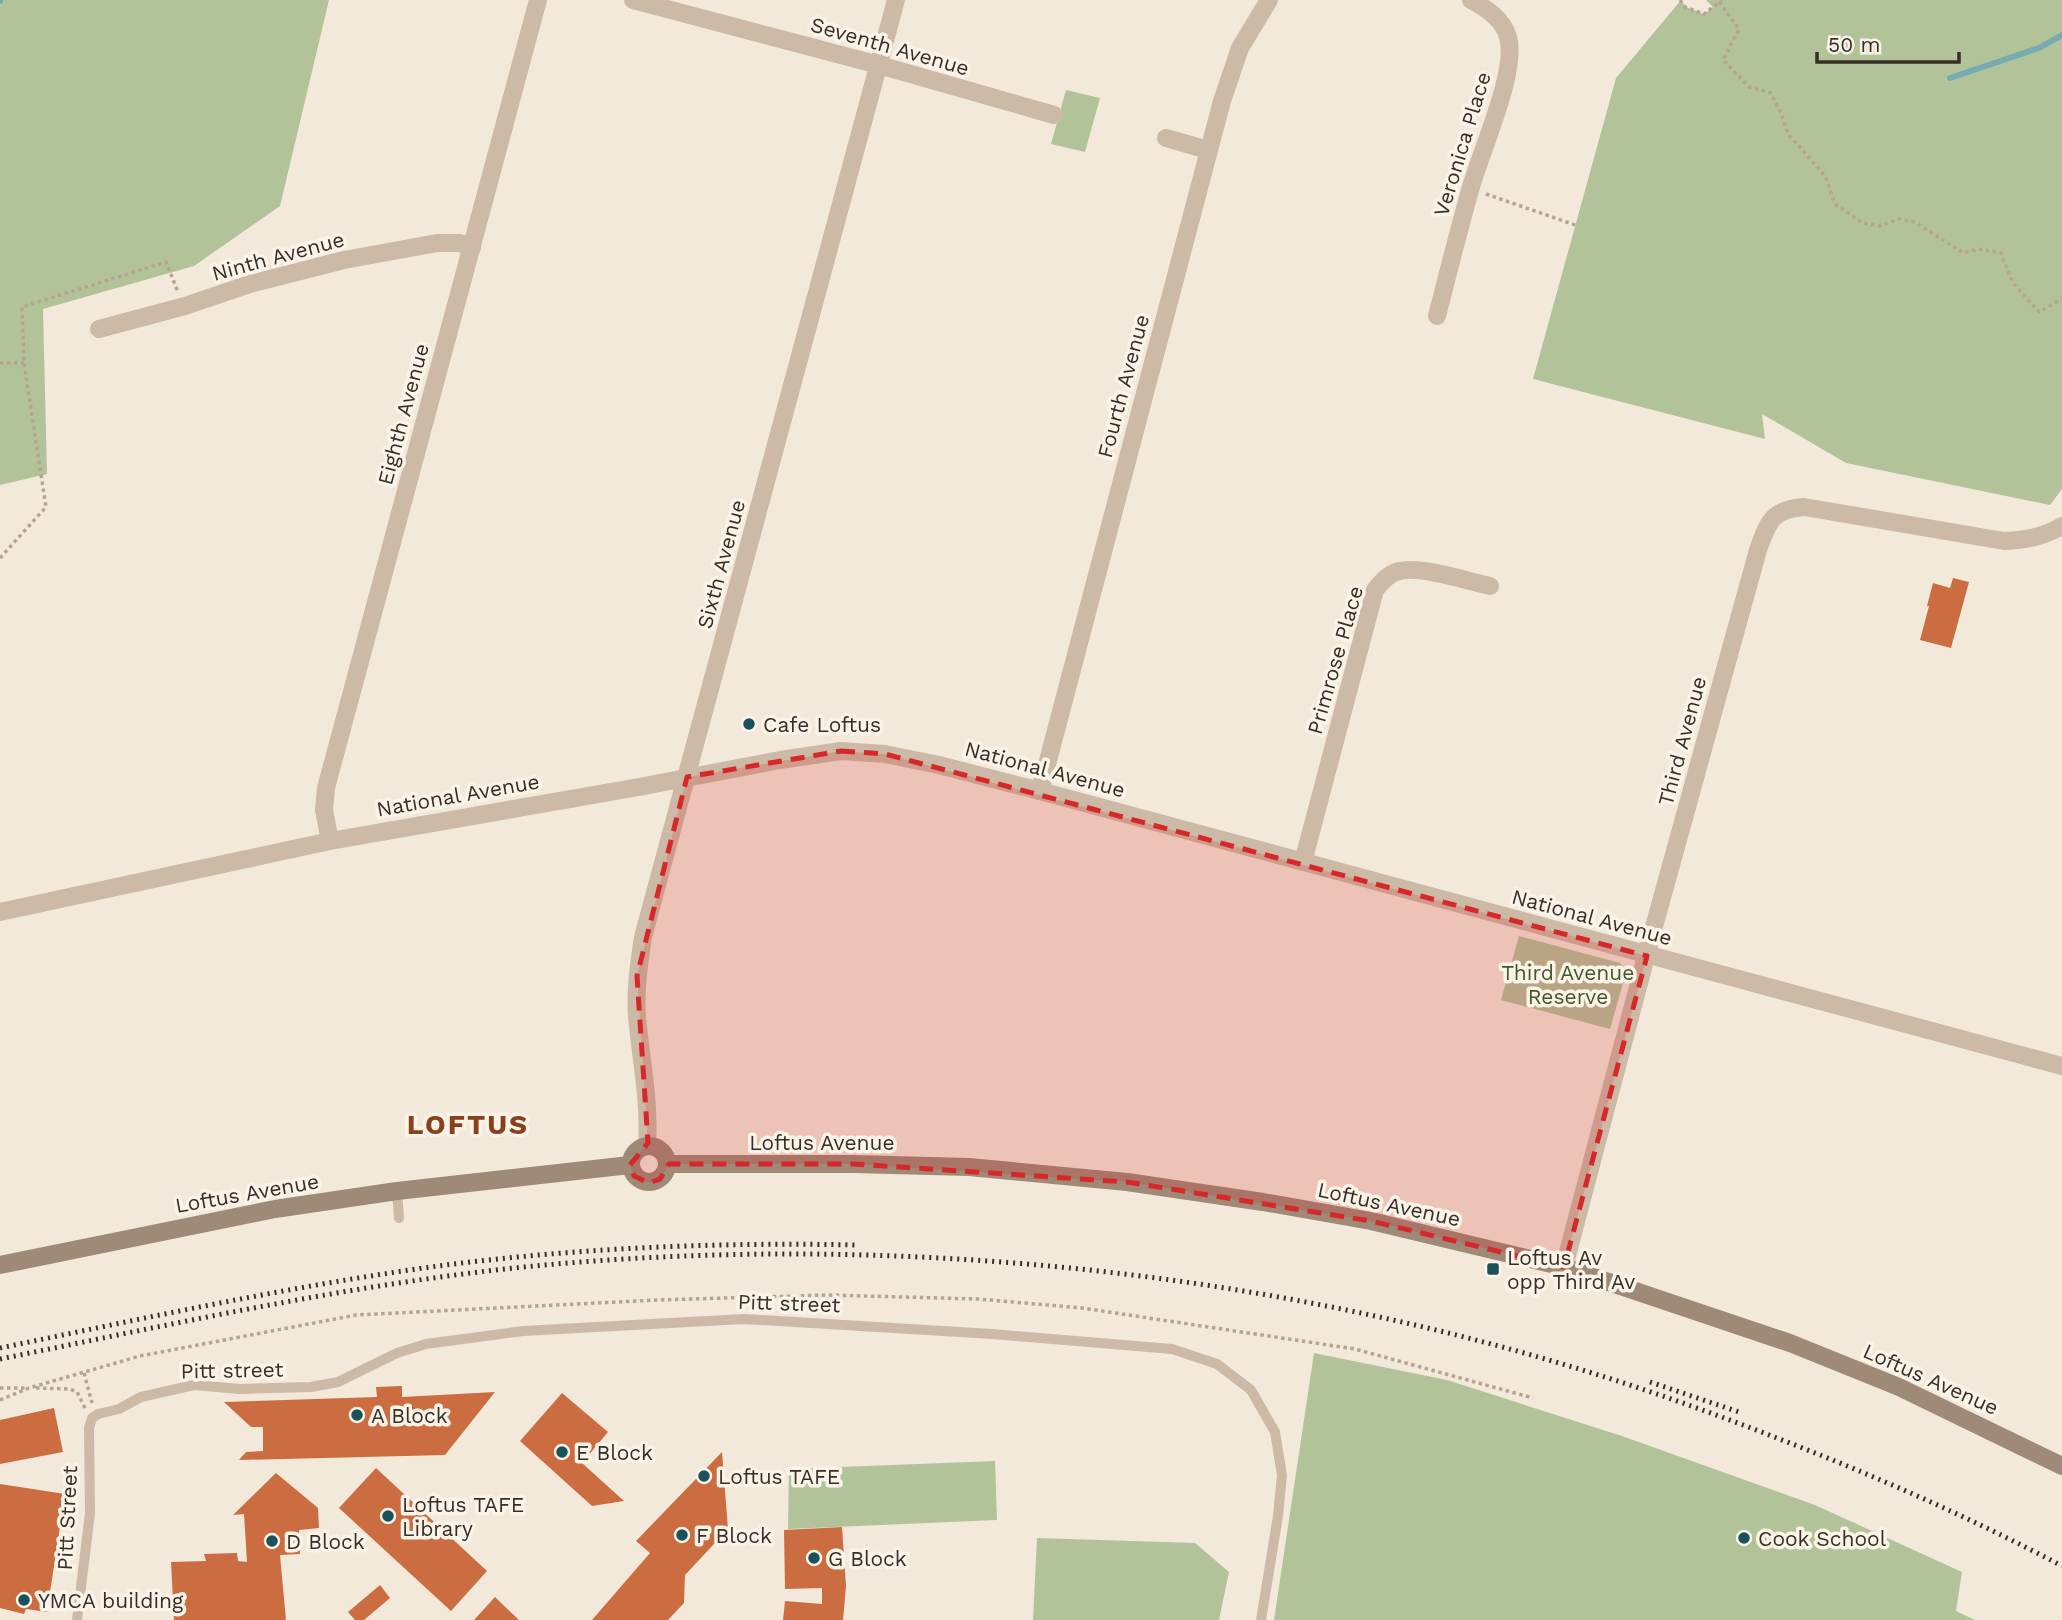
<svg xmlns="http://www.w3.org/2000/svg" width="2062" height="1620" viewBox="0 0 2062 1620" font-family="'Work Sans',sans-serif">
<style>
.green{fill:#b2c39a}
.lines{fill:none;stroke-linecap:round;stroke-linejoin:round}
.stream{stroke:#78aab1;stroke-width:6}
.building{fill:#cb6d40}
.path{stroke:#b7a490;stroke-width:3.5;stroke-dasharray:3.5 3.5;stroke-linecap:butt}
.lane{stroke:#ccbaa6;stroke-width:10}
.street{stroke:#ccbaa6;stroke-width:18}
.secondary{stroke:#9f8977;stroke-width:18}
.rail{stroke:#372e27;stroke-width:5;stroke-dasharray:2 5;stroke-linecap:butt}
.marked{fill:#d62828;fill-opacity:0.2;stroke:#d62828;stroke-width:5;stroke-dasharray:14 9;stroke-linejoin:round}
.poi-dot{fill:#1b515b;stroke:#faf3e7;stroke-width:2.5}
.labels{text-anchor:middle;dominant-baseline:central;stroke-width:7;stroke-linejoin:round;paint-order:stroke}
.street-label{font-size:21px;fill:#372e27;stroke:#faf3e7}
.poi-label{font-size:21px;fill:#372e27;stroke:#faf3e7;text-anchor:start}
.park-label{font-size:21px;fill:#43572a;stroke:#faf3e7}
.district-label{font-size:28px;font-weight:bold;letter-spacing:2px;fill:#8a3f1d;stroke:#faf3e7}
</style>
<rect width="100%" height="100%" fill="#f3e9db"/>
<g class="green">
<path d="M 0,0 L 329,0 L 280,206 L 194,266 L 43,309 L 47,474 L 0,485 Z"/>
<path d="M 1681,0 L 1686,7 L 1704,14 L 1713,7 L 1706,0 L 2062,0 L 2062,489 L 2050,505 L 1846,463 L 1762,414 L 1765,439 L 1533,379 L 1616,78 Z"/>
<path d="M 1066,90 L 1100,98 L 1085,152 L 1051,144 Z"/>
<path d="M 1519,936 L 1620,963 L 1625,968 L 1625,976 L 1610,1029 L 1501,1000 Z"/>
<path d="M 1314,1353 L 1447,1380 L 1622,1436 L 1815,1505 L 1962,1572 L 1956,1611 L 1975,1620 L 1274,1620 Z"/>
<path d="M 995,1461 L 997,1520 L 788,1529 L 789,1469 Z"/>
<path d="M 1037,1538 L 1195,1543 L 1229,1572 L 1219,1620 L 1033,1620 Z"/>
</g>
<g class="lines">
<g class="stream">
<path d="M 0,1 L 0,0"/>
<path d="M 1950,78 L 2039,48 L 2062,35"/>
</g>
</g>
<g class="building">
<path d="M 1953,578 L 1969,582 L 1951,648 L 1920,640 L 1929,606 L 1927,606 L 1933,583 L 1950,588 Z"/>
<path d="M 402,1386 L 402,1397 L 495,1392 L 445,1455 L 239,1460 L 246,1452 L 263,1451 L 263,1427 L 251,1427 L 224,1402 L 377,1397 L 376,1387 Z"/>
<path d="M 562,1393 L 608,1432 L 582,1463 L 624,1501 L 592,1506 L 520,1441 Z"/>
<path d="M 54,1408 L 63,1452 L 0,1464 L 0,1420 Z"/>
<path d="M 722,1452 L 728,1529 L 685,1575 L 684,1603 L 668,1620 L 592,1620 L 650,1553 L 636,1541 Z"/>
<path d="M 376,1468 L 487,1571 L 451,1611 L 339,1508 Z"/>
<path d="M 276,1473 L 318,1508 L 319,1528 L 299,1530 L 300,1554 L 280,1555 L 286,1620 L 174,1620 L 171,1562 L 206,1561 L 204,1554 L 237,1553 L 238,1561 L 247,1562 L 244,1514 L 233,1515 Z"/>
<path d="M 0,1484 L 65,1494 L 47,1612 L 26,1609 L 24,1614 L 0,1608 Z"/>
<path d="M 842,1527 L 846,1586 L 843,1620 L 783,1620 L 785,1601 L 822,1604 L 822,1588 L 785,1589 L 784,1530 Z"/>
<path d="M 380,1585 L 390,1598 L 364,1620 L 355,1620 L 348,1612 Z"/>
<path d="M 495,1597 L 519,1620 L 474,1620 Z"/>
</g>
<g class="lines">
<g class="path">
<path d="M 1680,0 L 1685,7 L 1704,14 L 1722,0"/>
<path d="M 1719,2 L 1739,29 L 1723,60 L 1749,87 L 1771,93 L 1781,113 L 1788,134 L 1825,176 L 1835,204 L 1863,223 L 1879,226 L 1899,219 L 1915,222 L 1963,253 L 1978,249 L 2001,253 L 2013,283 L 2039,312 L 2062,299"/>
<path d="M 1486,194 L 1578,226"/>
<path d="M 0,363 L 24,363"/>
<path d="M 0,558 L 46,507 L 24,363 L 22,307 L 166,262 L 178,292"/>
<path d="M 84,1373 L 92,1403"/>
<path d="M 0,1388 L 25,1388"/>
<path d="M 36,1388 L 70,1389 L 77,1392 L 85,1408"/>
<path d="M 0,1400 L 29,1388 L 140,1356 L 356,1315 L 657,1300 L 827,1295 L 978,1299 L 1082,1308 L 1355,1349 L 1533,1398"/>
</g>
<g class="lane">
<path d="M 397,1191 L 399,1218"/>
<path d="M 77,1620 L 90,1513 L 89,1428 L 92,1418 L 98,1414 L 119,1409 L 141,1397 L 194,1385 L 240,1389 L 311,1387 L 338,1382 L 397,1353 L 426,1344 L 523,1331 L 744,1319 L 992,1334 L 1172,1349 L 1217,1364 L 1251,1390 L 1275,1432 L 1282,1475 L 1278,1516 L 1261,1620"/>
</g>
<g class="street">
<path d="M 633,0 L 879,65 L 1054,115"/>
<path d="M 1166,138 L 1208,150"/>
<path d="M 1437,316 C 1448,273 1459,229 1471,187 C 1481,151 1518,70 1508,37 C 1503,19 1487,9 1471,0"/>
<path d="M 99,329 L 185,306 L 250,284 L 344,260 L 437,243 L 460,243 L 472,248"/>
<path d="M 1040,791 L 1222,101 L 1240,48 L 1269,0"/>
<path d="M 330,841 L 324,810 L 326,788 L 538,0"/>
<path d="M 1303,862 L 1375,590 C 1381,583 1387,575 1396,572 C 1417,564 1467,581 1490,586"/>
<path d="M 0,912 L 330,841 L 639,787 L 780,760 L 841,751 L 885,754 L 939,765 L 1040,791 L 2062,1066"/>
<path d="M 647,1146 C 650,1103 641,1060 637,1017 C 635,990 639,964 643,937 L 896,0"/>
<path d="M 1564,1267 L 1652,934 L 1758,550 C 1768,522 1772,509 1804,507 L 2004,541 C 2026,540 2043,537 2062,526"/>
</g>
<g class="secondary">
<circle cx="649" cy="1164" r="18"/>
<path d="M 667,1164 L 854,1164 L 969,1167 L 1127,1182 L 1263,1202 L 1371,1221 L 1564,1267 L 1790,1343 L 1899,1387 L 2062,1466"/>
<path d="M 0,1265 L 275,1209 L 397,1191 L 630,1165"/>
</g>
<g class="rail">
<path d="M 0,1348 C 146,1318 291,1286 438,1266 C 576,1248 717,1242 856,1245"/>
<path d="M 0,1359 C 184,1322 369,1280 556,1264 C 892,1235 1246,1269 1569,1366 C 1647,1389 1724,1417 1800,1447 C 1889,1482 1977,1521 2062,1566"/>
<path d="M 1650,1382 L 1742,1413"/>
</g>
</g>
<path class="marked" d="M 841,751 L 885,754 L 1647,956 L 1564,1267 L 1371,1221 L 1127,1182 L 854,1164 L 669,1164 L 660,1179 L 649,1183 L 634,1176 L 630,1165 L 648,1143 L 637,976 L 687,777 Z"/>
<g class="poi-dot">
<circle cx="749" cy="724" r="7"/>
<rect x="1486" y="1262" width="14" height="14" rx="3.5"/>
<circle cx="357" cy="1415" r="7"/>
<circle cx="562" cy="1452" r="7"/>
<circle cx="704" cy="1476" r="7"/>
<circle cx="388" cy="1516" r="7"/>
<circle cx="682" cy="1535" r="7"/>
<circle cx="1744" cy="1538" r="7"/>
<circle cx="272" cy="1541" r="7"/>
<circle cx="814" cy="1558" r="7"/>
<circle cx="24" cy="1600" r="7"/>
</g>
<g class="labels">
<g class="street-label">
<text transform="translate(890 46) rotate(16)">Seventh Avenue</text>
<text transform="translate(1462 144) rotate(-73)">Veronica Place</text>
<text transform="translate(278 256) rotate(-15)">Ninth Avenue</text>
<text transform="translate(1123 386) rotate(-75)">Fourth Avenue</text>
<text transform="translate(403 414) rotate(-75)">Eighth Avenue</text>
<text transform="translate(721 564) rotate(-75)">Sixth Avenue</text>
<text transform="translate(1335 660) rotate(-74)">Primrose Place</text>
<text transform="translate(1682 741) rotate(-75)">Third Avenue</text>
<text transform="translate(1045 769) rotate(15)">National Avenue</text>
<text transform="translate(458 795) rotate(-10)">National Avenue</text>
<text transform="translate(1592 917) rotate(15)">National Avenue</text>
<text x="822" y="1142">Loftus Avenue</text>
<text transform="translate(247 1193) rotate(-10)">Loftus Avenue</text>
<text transform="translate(1389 1204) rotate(12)">Loftus Avenue</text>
<text transform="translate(789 1303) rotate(2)">Pitt street</text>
<text transform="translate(232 1370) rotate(-1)">Pitt street</text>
<text transform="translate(1931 1379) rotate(24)">Loftus Avenue</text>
<text transform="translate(67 1518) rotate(-87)">Pitt Street</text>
</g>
<g class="poi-label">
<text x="763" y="724">Cafe Loftus</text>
<text x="1507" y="1257">Loftus Av<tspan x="1507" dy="24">opp Third Av</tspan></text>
<text x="371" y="1415">A Block</text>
<text x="576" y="1452">E Block</text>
<text x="718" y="1476">Loftus TAFE</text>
<text x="402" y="1504">Loftus TAFE<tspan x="402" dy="24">Library</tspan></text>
<text x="696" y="1535">F Block</text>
<text x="1758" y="1538">Cook School</text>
<text x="286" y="1541">D Block</text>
<text x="828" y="1558">G Block</text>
<text x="38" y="1600">YMCA building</text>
</g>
<g class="park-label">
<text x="1568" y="972">Third Avenue<tspan x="1568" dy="24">Reserve</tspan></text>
</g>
<g class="district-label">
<text x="468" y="1124">LOFTUS</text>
</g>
</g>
<path d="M1817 52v10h142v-10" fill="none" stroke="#372e27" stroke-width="3.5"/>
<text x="1828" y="52" font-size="21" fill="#372e27" stroke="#faf3e7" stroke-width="5" paint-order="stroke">50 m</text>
</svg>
